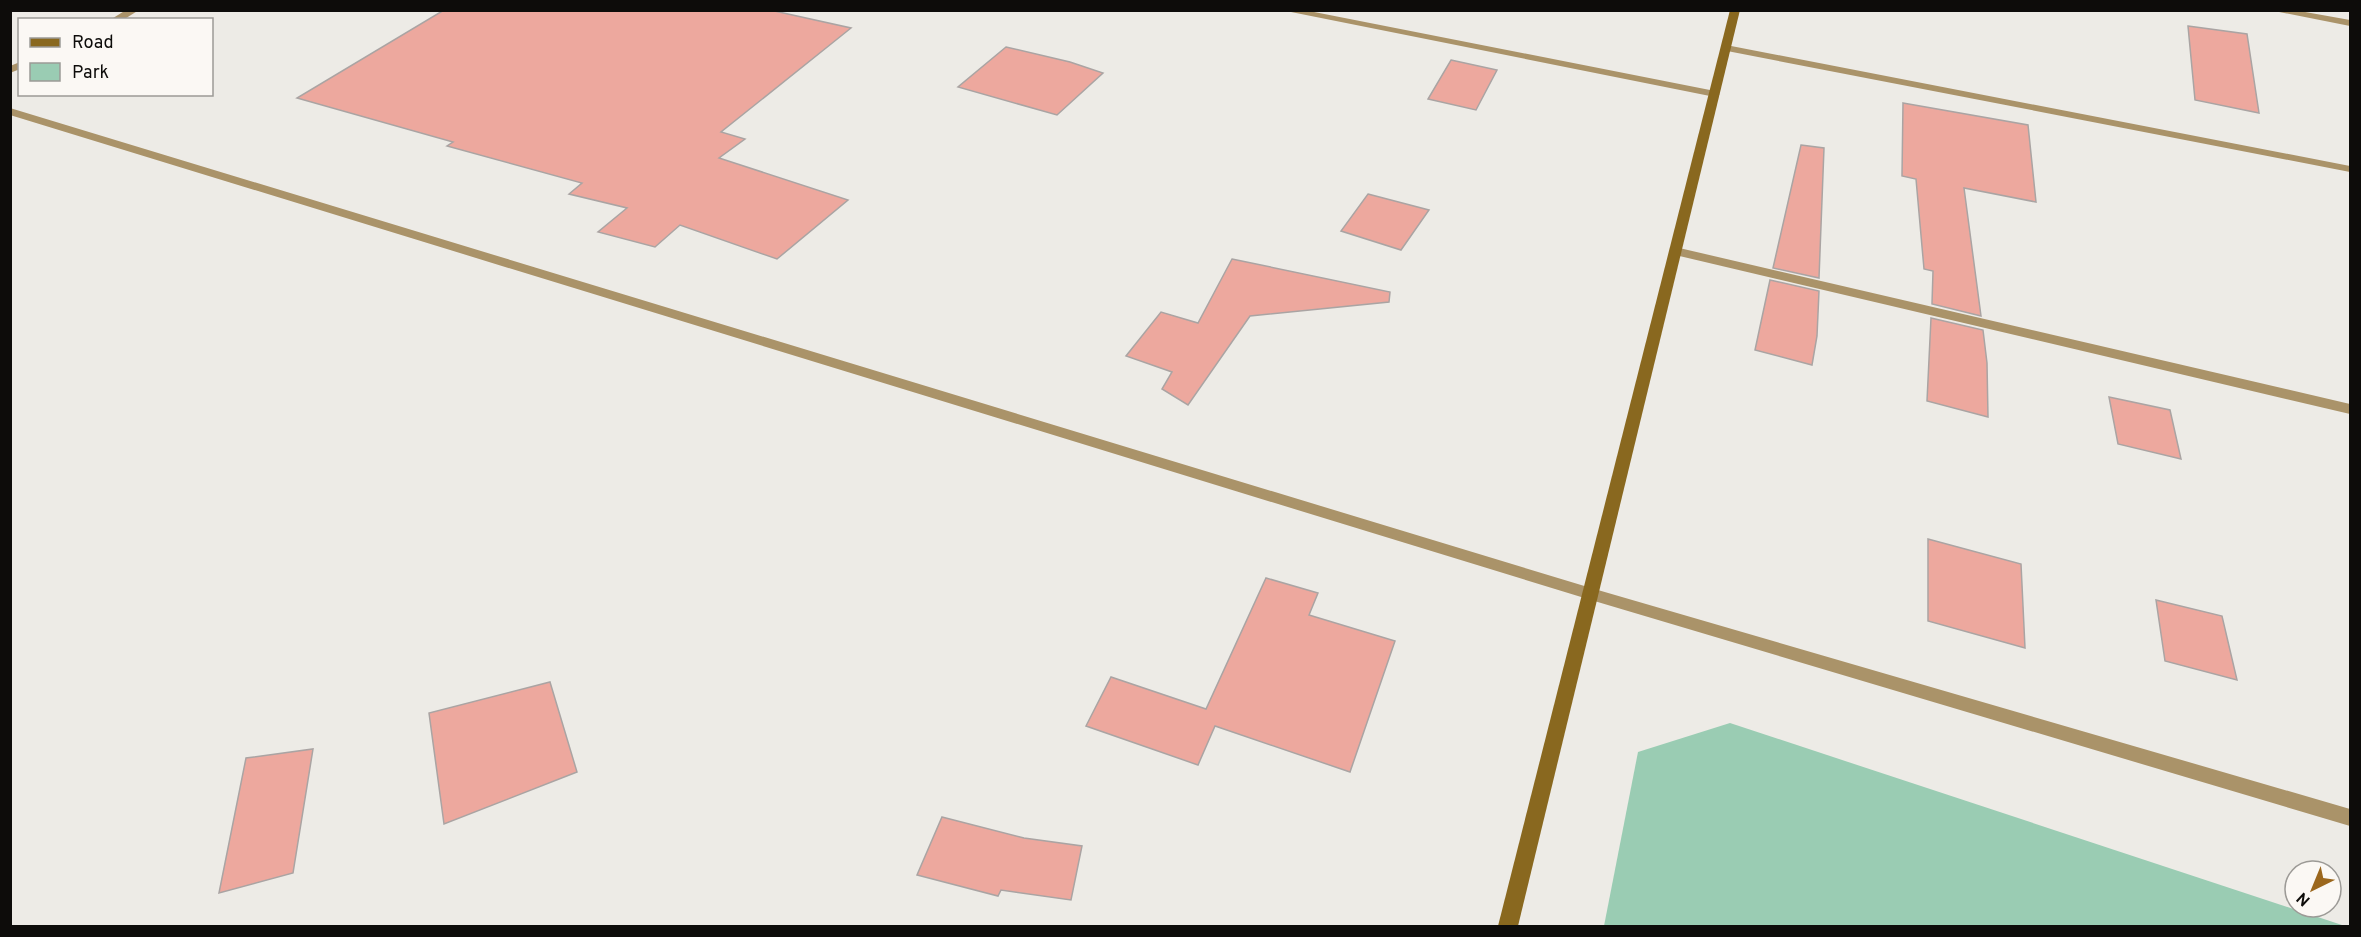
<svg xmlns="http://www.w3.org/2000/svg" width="2361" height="937" viewBox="0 0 2361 937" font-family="Overpass,sans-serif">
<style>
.green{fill:#9accb3}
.building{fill:#eda89e;stroke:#aaa4a3;stroke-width:1.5}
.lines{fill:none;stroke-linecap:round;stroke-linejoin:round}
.street{fill:#aa9369;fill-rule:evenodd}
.secondary{fill:#89681f;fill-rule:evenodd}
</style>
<rect width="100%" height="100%" fill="#edebe6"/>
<path class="green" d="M 1730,723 L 2345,926 L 1604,926 L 1638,752 Z"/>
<g class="building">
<path d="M 444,10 L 770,10 L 851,28 L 721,132 L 745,139 L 719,158 L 848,200 L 777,259 L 680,225 L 655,247 L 598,232 L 627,208 L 569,194 L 582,183 L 447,146 L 453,142 L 297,98 Z"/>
<path d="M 2188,26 L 2247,34 L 2259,113 L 2195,100 Z"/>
<path d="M 1006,47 L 1070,62 L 1103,73 L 1057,115 L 958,87 Z"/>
<path d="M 1451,60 L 1497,70 L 1476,110 L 1428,99 Z"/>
<path d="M 1903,103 L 2028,125 L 2036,202 L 1964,188 L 1981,316 L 1932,304 L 1933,271 L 1924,269 L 1916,179 L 1902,176 Z"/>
<path d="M 1801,145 L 1824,148 L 1819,278 L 1773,268 Z"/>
<path d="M 1368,194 L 1429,210 L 1401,250 L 1341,231 Z"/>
<path d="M 1232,259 L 1390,292 L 1389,302 L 1250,316 L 1188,405 L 1162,389 L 1172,372 L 1126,356 L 1161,312 L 1198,323 Z"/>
<path d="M 1770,280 L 1819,291 L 1817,336 L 1812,365 L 1755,350 Z"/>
<path d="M 1931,318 L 1983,330 L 1987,363 L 1988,417 L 1927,401 Z"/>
<path d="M 2109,397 L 2170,410 L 2181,459 L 2118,444 Z"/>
<path d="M 1928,539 L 2021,564 L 2025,648 L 1928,621 Z"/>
<path d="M 1266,578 L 1318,593 L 1309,615 L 1395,641 L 1350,772 L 1215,726 L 1198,765 L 1086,726 L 1111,677 L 1206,709 Z"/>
<path d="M 2156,600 L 2222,616 L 2237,680 L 2165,661 Z"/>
<path d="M 550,682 L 577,772 L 444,824 L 429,713 Z"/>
<path d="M 313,749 L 293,873 L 219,893 L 246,758 Z"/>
<path d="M 942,817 L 1024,838 L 1082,846 L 1071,900 L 1001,890 L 998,896 L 917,875 Z"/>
</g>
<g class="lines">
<g class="street">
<path d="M 126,10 L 139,10 L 123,20 L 110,20 Z"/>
<path d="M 1281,10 L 1304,10 L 1715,91 L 1720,94 L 1715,97 Z"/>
<path d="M 2269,10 L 2294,10 L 2350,20 L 2350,26 Z"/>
<path d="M 1726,45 L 2350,166 L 2350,172 L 1722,50 L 1721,48 Z"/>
<path d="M 20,62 L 20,69 L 10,73 L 10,66 Z"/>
<path d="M 10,108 L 1591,588 L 2350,809 L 2350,826 L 1591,600 L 10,115 Z"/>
<path d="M 1675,247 L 2350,404 L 2350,414 L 1671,254 L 1671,248 Z"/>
</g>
<path class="secondary" d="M 1730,10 L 1740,10 L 1518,926 L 1498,926 Z"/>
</g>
<rect width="2361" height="937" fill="none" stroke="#0d0c0a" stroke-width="24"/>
<rect x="18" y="18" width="195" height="78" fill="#fbf8f4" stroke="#9c9a96" stroke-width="1.5"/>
<rect x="30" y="38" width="30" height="9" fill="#89681f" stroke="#9c9a96" stroke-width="1.5"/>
<text x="72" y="48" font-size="18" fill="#0d0c0a">Road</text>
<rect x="30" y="63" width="30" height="18" fill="#9accb3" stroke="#9c9a96" stroke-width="1.5"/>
<text x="72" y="78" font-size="18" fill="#0d0c0a">Park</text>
<g transform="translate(2313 889) rotate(223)"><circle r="28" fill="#fbf8f4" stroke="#9c9a96" stroke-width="1.5"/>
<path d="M0-4.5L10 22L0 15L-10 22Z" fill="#9b671d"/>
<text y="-9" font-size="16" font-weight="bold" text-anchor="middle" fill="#0d0c0a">N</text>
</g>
</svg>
